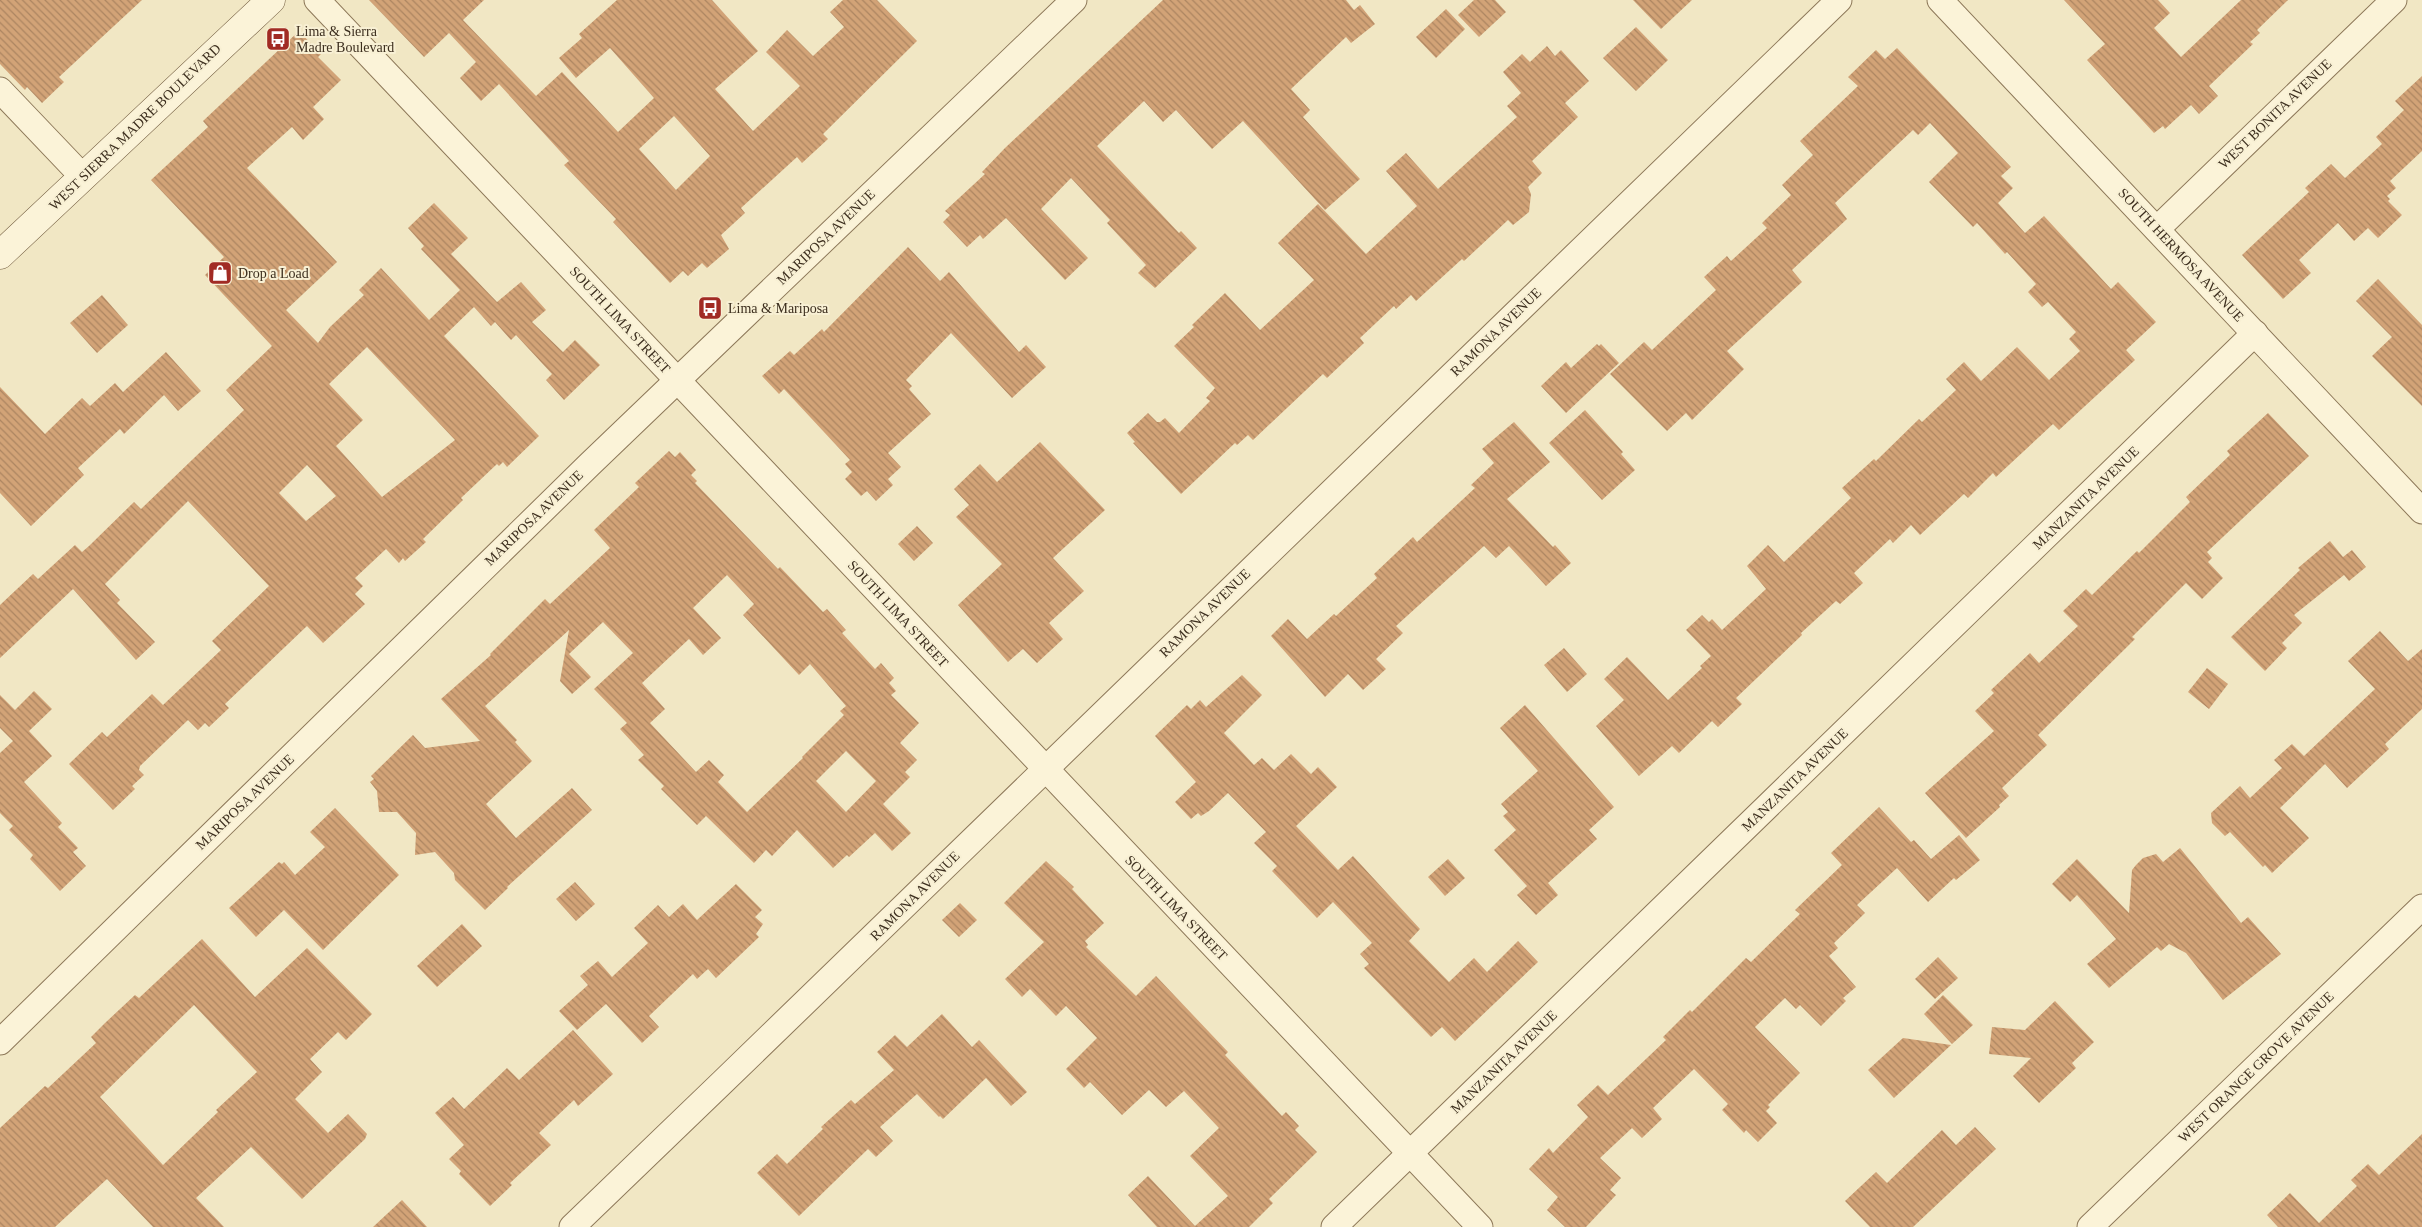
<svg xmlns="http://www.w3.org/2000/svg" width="2422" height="1227" viewBox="0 0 2422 1227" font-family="Georgia,serif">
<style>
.building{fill:url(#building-back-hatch);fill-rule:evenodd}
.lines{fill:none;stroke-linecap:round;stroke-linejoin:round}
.street-casing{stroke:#8d7859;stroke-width:27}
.secondary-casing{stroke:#6f593c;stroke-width:29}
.street{stroke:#fbf3d8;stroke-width:25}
.secondary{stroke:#fbf3d8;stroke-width:28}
.labels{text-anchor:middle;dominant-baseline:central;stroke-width:4;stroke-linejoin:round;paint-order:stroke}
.poi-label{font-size:14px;fill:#3c2e1e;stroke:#f8f0d4;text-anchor:start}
.street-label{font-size:14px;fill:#3c2e1e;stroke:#f8f0d4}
</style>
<defs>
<pattern id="building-back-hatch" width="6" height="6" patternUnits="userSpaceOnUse" patternTransform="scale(1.25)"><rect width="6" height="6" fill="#d2a377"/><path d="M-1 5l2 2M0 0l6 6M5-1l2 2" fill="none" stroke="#ac8561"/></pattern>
</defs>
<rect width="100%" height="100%" fill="#f1e7c4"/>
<g class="building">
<path d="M 0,0 L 142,0 L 59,77 L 64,82 L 42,103 L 27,87 L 25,90 L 0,64 Z"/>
<path d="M 369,0 L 484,0 L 463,20 L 536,96 L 562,72 L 618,132 L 654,98 L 610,48 L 576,78 L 559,58 L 582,38 L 579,34 L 617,0 L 712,0 L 758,51 L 715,89 L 753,131 L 800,86 L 766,52 L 787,30 L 813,56 L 844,27 L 830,12 L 843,0 L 877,0 L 917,41 L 823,134 L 828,139 L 802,163 L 797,157 L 741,208 L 745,213 L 721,235 L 729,249 L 707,268 L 702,263 L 688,276 L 683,271 L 670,283 L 613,222 L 616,219 L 564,165 L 569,161 L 499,84 L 481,101 L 460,78 L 476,62 L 449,33 L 424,57 ZM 674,116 L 710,156 L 676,190 L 639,149 Z"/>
<path d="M 1163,0 L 1346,0 L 1354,10 L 1360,5 L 1375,24 L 1351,43 L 1346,37 L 1291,89 L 1310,110 L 1303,117 L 1360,179 L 1325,210 L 1243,121 L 1212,149 L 1176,110 L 1163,122 L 1144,101 L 1097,146 L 1179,233 L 1181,231 L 1197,248 L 1155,288 L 1138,273 L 1146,265 L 1107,223 L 1110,220 L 1071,178 L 1041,209 L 1088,258 L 1065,280 L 1006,218 L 983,239 L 980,235 L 967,247 L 943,222 L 950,215 L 945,211 L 985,174 L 982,172 L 1005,148 Z"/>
<path d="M 1474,0 L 1495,0 L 1506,12 L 1479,37 L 1458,15 Z"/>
<path d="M 1633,0 L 1692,0 L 1661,29 Z"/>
<path d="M 2064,0 L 2158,0 L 2170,13 L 2154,28 L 2181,57 L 2241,0 L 2288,0 L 2257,30 L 2260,33 L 2250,42 L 2253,44 L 2209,86 L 2218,96 L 2199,114 L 2191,105 L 2165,129 L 2163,126 L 2154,133 L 2087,60 L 2105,44 Z"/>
<path d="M 1446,9 L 1465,29 L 1436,58 L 1416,37 Z"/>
<path d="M 1636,27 L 1668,60 L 1636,91 L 1603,58 Z"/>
<path d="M 299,31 L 321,54 L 318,57 L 341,80 L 313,107 L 324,119 L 303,140 L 292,127 L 247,168 L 337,262 L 286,310 L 318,343 L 330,327 L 364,295 L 359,290 L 381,268 L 429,320 L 460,290 L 421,249 L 424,246 L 408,228 L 434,203 L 468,238 L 451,254 L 497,302 L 521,282 L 546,310 L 532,322 L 563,352 L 575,340 L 600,365 L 564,400 L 546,380 L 552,374 L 516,335 L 511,340 L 495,322 L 491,326 L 474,307 L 444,336 L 539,436 L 507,467 L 503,462 L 499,466 L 497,464 L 461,498 L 463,500 L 423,539 L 426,542 L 405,561 L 403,558 L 399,563 L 386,549 L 355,578 L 363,586 L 355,594 L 365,604 L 323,643 L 307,626 L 225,704 L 229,708 L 209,727 L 205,723 L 198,730 L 188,720 L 140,766 L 139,770 L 144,775 L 132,786 L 135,789 L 113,810 L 69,764 L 102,732 L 107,737 L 152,694 L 163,705 L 221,650 L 212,641 L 269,586 L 188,501 L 105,584 L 120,600 L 117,603 L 155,642 L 136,660 L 73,589 L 0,658 L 0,605 L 33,574 L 38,579 L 75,545 L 82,552 L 89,546 L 134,502 L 141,509 L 244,410 L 226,390 L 272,346 L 205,275 L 224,257 L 151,180 L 208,127 L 203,121 ZM 367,347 L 455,440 L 382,497 L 336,446 L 363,420 L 329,384 ZM 307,465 L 336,496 L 306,521 L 279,493 Z"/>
<path d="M 1547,46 L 1555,56 L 1561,50 L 1589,81 L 1565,103 L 1578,117 L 1532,161 L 1542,173 L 1528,187 L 1531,194 L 1529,212 L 1513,225 L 1508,220 L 1464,261 L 1462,259 L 1416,301 L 1411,295 L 1396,309 L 1394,306 L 1360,338 L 1364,343 L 1327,378 L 1323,374 L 1253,440 L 1248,435 L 1237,445 L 1235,443 L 1181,494 L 1133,443 L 1135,442 L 1127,433 L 1148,413 L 1157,422 L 1160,422 L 1165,418 L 1179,433 L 1210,401 L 1206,398 L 1215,388 L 1174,346 L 1194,327 L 1192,325 L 1225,293 L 1260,330 L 1314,280 L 1278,243 L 1318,204 L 1366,254 L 1417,206 L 1386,171 L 1406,153 L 1438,189 L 1517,117 L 1507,106 L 1521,93 L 1503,72 L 1522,54 L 1530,62 Z"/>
<path d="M 1897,48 L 2011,167 L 2001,176 L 2013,188 L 1998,203 L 2025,233 L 2044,216 L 2111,289 L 2118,282 L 2156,322 L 2126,350 L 2135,360 L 2059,430 L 2053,424 L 1996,477 L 1993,473 L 1968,498 L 1964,494 L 1920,535 L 1911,525 L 1893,543 L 1890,539 L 1854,573 L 1863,583 L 1840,604 L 1836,601 L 1801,633 L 1802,635 L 1736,698 L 1742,704 L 1718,727 L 1712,721 L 1679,753 L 1672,746 L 1639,776 L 1596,726 L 1624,700 L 1604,679 L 1627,657 L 1668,700 L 1702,668 L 1700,666 L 1711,656 L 1686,630 L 1702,615 L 1709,622 L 1712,619 L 1722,630 L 1766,589 L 1747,566 L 1768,545 L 1784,562 L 1851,498 L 1842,488 L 1874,459 L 1876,461 L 1919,419 L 1922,422 L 1956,390 L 1946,379 L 1964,362 L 1981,381 L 2017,347 L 2049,380 L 2080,351 L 2069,339 L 2076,332 L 2048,302 L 2042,307 L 2028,292 L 2036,284 L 2007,252 L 2005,254 L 1977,223 L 1973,227 L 1929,182 L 1958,153 L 1930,123 L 1918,135 L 1913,130 L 1835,203 L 1847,219 L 1792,270 L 1802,282 L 1727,351 L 1744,369 L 1692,420 L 1686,413 L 1667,431 L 1610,374 L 1644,342 L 1652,350 L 1716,290 L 1704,277 L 1727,256 L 1731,261 L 1767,228 L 1762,223 L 1791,195 L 1782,185 L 1813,155 L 1800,141 L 1858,86 L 1848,77 L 1876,50 L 1885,59 Z"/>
<path d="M 2422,76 L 2422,151 L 2390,181 L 2396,188 L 2387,196 L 2390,199 L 2388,201 L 2402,215 L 2378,238 L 2368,228 L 2354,241 L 2338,223 L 2299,260 L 2311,273 L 2283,299 L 2242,255 L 2309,192 L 2305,188 L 2331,164 L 2345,178 L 2382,144 L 2376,137 L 2404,110 L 2395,101 Z"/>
<path d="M 908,247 L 940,281 L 949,272 L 1019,352 L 1026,345 L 1046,367 L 1012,398 L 951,333 L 906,380 L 912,386 L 909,389 L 931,414 L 888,453 L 901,467 L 888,479 L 893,485 L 876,501 L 867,491 L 861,496 L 845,479 L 852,472 L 845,464 L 850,460 L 784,389 L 779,394 L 762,376 L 790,351 L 794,355 L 822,329 L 824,332 Z"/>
<path d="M 2378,279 L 2422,325 L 2422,406 L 2372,356 L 2392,337 L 2356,301 Z"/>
<path d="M 102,295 L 128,325 L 97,353 L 70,323 Z"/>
<path d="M 1597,344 L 1599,346 L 1601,344 L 1619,363 L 1566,413 L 1541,386 L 1566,362 L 1571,368 Z"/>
<path d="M 166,352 L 201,391 L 178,411 L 164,395 L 124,434 L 120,429 L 78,468 L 84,475 L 31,526 L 0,493 L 0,387 L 45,434 L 82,398 L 90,406 L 115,383 L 123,392 Z"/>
<path d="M 1585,410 L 1623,452 L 1621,454 L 1635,470 L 1602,500 L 1549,443 Z"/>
<path d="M 2268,413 L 2309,456 L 2207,552 L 2212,558 L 2208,562 L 2223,578 L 2202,599 L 2186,583 L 2132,637 L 2135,639 L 2038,735 L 2047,745 L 2002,788 L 2009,796 L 1999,805 L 2000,807 L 1966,838 L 1925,793 L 1994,731 L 1975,711 L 1994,693 L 1991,690 L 2030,653 L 2039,663 L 2078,626 L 2063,611 L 2086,589 L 2092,595 L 2137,551 L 2139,553 L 2190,502 L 2186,497 L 2230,455 L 2227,451 Z"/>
<path d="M 1514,422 L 1550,462 L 1507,499 L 1553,547 L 1555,545 L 1571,563 L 1546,586 L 1509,546 L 1496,558 L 1484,546 L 1396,626 L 1403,633 L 1376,659 L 1386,669 L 1363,690 L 1348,674 L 1325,697 L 1271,636 L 1288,619 L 1307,639 L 1334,614 L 1336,616 L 1377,578 L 1374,574 L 1413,537 L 1417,542 L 1475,488 L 1471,485 L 1494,463 L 1482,449 Z"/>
<path d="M 1040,442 L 1105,510 L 1053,558 L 1084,591 L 1049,623 L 1063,639 L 1037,663 L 1023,649 L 1008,662 L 958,605 L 1002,564 L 956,517 L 969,505 L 954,489 L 980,464 L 997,482 Z"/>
<path d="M 669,451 L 675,457 L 680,452 L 696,470 L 691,475 L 697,481 L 695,483 L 778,569 L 780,567 L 823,612 L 827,609 L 846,630 L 842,633 L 875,669 L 881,663 L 894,678 L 889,683 L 896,691 L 891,695 L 919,723 L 900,743 L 917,760 L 905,772 L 910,777 L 883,804 L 911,833 L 892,851 L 875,833 L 849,857 L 847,855 L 833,868 L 797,830 L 772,856 L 766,850 L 754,863 L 706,816 L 697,825 L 661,789 L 664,786 L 638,760 L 644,755 L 620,729 L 627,723 L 594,689 L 633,653 L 603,622 L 569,654 L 591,677 L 572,694 L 560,681 L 569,630 L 485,706 L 517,740 L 515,742 L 532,761 L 486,804 L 516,838 L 572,788 L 592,810 L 507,887 L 508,888 L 485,910 L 455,880 L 454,873 L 435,852 L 415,855 L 416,833 L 397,812 L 379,812 L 377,791 L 370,782 L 374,779 L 371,776 L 413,735 L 425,748 L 480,741 L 441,699 L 491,655 L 490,654 L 545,599 L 550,604 L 610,548 L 594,530 L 639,487 L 635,483 ZM 727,575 L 754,604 L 743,615 L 799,675 L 810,664 L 846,706 L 840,711 L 844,715 L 802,757 L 803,758 L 747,812 L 718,782 L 724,775 L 709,760 L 696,772 L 650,723 L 665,709 L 642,683 L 689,639 L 703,655 L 721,638 L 693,608 ZM 846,751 L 876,781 L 846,812 L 816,781 Z"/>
<path d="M 917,526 L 933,543 L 914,561 L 898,544 Z"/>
<path d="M 2330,541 L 2343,557 L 2352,550 L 2366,567 L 2349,581 L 2344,575 L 2294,615 L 2302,623 L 2282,643 L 2287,648 L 2265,671 L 2231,637 L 2300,570 L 2298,568 Z"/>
<path d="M 2380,631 L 2408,661 L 2422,649 L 2422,709 L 2385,744 L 2389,749 L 2347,788 L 2325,764 L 2280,808 L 2309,838 L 2272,873 L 2265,865 L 2263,867 L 2230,832 L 2225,836 L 2212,823 L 2211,813 L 2240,786 L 2250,798 L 2282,768 L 2274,760 L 2292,744 L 2304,756 L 2375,689 L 2348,661 Z"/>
<path d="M 1564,648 L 1587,674 L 1567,692 L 1544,665 Z"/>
<path d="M 2207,668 L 2228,684 L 2209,709 L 2188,692 Z"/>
<path d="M 1242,675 L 1262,695 L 1224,733 L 1254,765 L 1262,758 L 1274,770 L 1291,754 L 1311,774 L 1318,767 L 1337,787 L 1296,826 L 1338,870 L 1353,856 L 1420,929 L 1409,941 L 1449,982 L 1474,958 L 1487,972 L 1518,941 L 1538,962 L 1455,1041 L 1442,1027 L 1431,1037 L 1364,968 L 1369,964 L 1360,954 L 1372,943 L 1333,902 L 1317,918 L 1272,871 L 1277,866 L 1254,843 L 1266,832 L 1228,793 L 1209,811 L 1201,816 L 1198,813 L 1191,819 L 1175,802 L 1196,782 L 1155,736 L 1187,705 L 1191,709 L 1200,700 L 1206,707 Z"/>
<path d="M 34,691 L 52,709 L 29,731 L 52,756 L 24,782 L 62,823 L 58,827 L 78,848 L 73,852 L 86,866 L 60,891 L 30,859 L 33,855 L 9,830 L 13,826 L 0,813 L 0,753 L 13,741 L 0,728 L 0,695 L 15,710 Z"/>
<path d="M 1525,705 L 1614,807 L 1589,830 L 1597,839 L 1548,883 L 1558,895 L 1536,915 L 1517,895 L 1527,886 L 1494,850 L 1516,830 L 1503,816 L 1508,812 L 1501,804 L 1538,771 L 1500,728 Z"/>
<path d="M 1879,807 L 1911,842 L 1914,840 L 1931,859 L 1959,835 L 1980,860 L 1956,880 L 1954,878 L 1928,902 L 1897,868 L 1857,905 L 1865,913 L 1834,943 L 1838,948 L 1829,956 L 1856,987 L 1843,998 L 1846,1001 L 1821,1026 L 1800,1005 L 1796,1009 L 1785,998 L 1755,1027 L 1800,1073 L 1768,1105 L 1770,1107 L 1766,1111 L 1777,1123 L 1758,1142 L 1746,1130 L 1744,1133 L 1722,1110 L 1728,1104 L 1694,1069 L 1653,1108 L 1662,1119 L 1642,1138 L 1632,1128 L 1600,1158 L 1621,1178 L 1610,1190 L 1616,1195 L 1586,1227 L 1565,1227 L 1547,1210 L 1558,1197 L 1529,1169 L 1549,1148 L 1553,1153 L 1588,1117 L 1577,1105 L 1598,1085 L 1608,1095 L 1666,1040 L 1663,1037 L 1690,1010 L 1692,1012 L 1746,958 L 1751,962 L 1800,914 L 1795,910 L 1842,865 L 1831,853 Z"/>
<path d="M 335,808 L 399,875 L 323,950 L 284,910 L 256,937 L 229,908 L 279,862 L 282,864 L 284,862 L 295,875 L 325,847 L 310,832 Z"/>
<path d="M 2180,848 L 2241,923 L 2248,917 L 2281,954 L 2223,1000 L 2186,953 L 2169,944 L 2161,951 L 2157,947 L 2109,988 L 2087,964 L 2116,939 L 2077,895 L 2070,902 L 2052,884 L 2077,859 L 2129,913 L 2132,870 L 2136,865 L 2143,858 L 2156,854 L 2163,862 Z"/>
<path d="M 1448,859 L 1465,878 L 1445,896 L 1428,877 Z"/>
<path d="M 1046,861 L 1074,887 L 1072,889 L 1104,923 L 1085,941 L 1088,945 L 1086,947 L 1136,996 L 1156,976 L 1228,1052 L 1225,1055 L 1282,1116 L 1286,1112 L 1299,1126 L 1295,1130 L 1317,1152 L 1269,1199 L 1273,1203 L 1249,1227 L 1157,1227 L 1128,1195 L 1148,1176 L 1195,1226 L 1228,1196 L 1190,1156 L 1219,1128 L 1184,1091 L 1166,1107 L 1149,1090 L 1122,1115 L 1090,1082 L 1084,1088 L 1066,1069 L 1097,1038 L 1066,1006 L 1056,1016 L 1030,989 L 1022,997 L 1005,979 L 1044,942 L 1004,903 Z"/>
<path d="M 575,882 L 595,904 L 576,921 L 556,899 Z"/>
<path d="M 736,884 L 762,910 L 755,917 L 763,924 L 756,934 L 759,937 L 716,978 L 708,969 L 697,979 L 693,974 L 649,1016 L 659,1027 L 642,1043 L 606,1004 L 577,1030 L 559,1011 L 588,985 L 580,976 L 598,961 L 612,977 L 648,943 L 634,928 L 658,905 L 669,917 L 683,904 L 697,920 Z"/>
<path d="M 960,903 L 977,920 L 959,937 L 942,920 Z"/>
<path d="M 462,924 L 482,946 L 437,987 L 417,966 Z"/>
<path d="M 202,939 L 255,997 L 307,948 L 372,1014 L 346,1040 L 338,1032 L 310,1059 L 322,1072 L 295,1099 L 328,1133 L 348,1114 L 367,1134 L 365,1139 L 302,1199 L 251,1147 L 196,1198 L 224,1227 L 153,1227 L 107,1179 L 55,1227 L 0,1227 L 0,1128 L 45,1086 L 48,1088 L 96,1043 L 91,1037 L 105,1023 L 135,995 L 139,998 ZM 194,1005 L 257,1072 L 216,1110 L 218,1112 L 163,1165 L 100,1097 Z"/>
<path d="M 1938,957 L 1958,978 L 1935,999 L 1915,979 Z"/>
<path d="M 1943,995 L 1973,1025 L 1952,1044 L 1924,1014 Z"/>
<path d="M 2055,1001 L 2094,1042 L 2072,1063 L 2076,1068 L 2039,1103 L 2013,1076 L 2031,1058 L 1989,1054 L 1992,1027 L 2025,1030 Z"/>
<path d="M 942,1014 L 972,1047 L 979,1040 L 1027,1092 L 1011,1106 L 986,1078 L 943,1119 L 940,1116 L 939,1117 L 917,1094 L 880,1127 L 893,1141 L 876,1157 L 868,1149 L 799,1216 L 757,1173 L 777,1154 L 787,1164 L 823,1129 L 821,1127 L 851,1100 L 855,1104 L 894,1070 L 877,1052 L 895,1035 L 907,1047 Z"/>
<path d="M 573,1030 L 613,1074 L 578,1106 L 574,1100 L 539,1133 L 551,1145 L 510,1183 L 512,1185 L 490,1206 L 459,1174 L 461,1171 L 449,1159 L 464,1145 L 435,1113 L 453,1097 L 464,1109 L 507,1068 L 519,1080 Z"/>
<path d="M 1903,1038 L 1951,1045 L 1894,1098 L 1868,1070 Z"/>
<path d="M 1975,1127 L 1996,1149 L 1913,1227 L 1870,1227 L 1845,1201 L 1876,1172 L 1887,1183 L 1942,1130 L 1956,1145 Z"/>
<path d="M 2422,1134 L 2422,1227 L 2278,1227 L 2267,1215 L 2290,1193 L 2319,1223 L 2357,1186 L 2351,1180 L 2368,1164 L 2379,1175 Z"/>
<path d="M 402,1200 L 427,1227 L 373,1227 Z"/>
</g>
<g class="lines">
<defs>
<g id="street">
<path d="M 317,0 L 1480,1227"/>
<path d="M 1940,0 L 2422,511"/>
<path d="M 0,90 L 83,177"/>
<path d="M 2157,229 L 2394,0"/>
<path d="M 0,1042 L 589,465 L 1074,0"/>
<path d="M 572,1227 C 996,820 1416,409 1839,0"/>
<path d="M 1334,1227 L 2255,333"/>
<path d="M 2090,1227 L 2422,907"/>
</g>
<path id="secondary" d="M 0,255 L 271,0"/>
</defs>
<use href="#street" class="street-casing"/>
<use href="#secondary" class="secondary-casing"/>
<use href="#street" class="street"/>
<use href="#secondary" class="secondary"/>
</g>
<defs>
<symbol id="bus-square" viewBox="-11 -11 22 22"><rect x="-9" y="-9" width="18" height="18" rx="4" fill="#a12b24" stroke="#f8f0d4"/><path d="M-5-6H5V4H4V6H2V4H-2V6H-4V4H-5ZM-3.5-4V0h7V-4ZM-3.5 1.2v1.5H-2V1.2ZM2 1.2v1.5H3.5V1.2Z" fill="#fff"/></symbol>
<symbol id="shop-square" viewBox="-11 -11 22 22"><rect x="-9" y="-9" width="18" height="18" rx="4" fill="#a12b24" stroke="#f8f0d4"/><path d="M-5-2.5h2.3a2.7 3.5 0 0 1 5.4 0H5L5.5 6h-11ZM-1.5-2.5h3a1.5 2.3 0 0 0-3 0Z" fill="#fff"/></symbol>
</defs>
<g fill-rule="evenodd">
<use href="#bus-square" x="264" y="25" width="28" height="28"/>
<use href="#shop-square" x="206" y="259" width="28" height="28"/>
<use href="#bus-square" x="696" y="294" width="28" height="28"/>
</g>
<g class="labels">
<g class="poi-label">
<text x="296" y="31">Lima &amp; Sierra<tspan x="296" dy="16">Madre Boulevard</tspan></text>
<text x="238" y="273">Drop a Load</text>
<text x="728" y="308">Lima &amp; Mariposa</text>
</g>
<g class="street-label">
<text transform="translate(2275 114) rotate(-44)">WEST BONITA AVENUE</text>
<text transform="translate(135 127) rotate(-44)">WEST SIERRA MADRE BOULEVARD</text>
<text transform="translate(826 237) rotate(-44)">MARIPOSA AVENUE</text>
<text transform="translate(2181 255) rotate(47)">SOUTH HERMOSA AVENUE</text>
<text transform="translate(620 320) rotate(47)">SOUTH LIMA STREET</text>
<text transform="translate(1496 332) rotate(-44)">RAMONA AVENUE</text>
<text transform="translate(2086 498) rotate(-44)">MANZANITA AVENUE</text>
<text transform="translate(534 518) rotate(-44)">MARIPOSA AVENUE</text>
<text transform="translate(1205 613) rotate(-44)">RAMONA AVENUE</text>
<text transform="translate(898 614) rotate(47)">SOUTH LIMA STREET</text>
<text transform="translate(1795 780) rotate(-44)">MANZANITA AVENUE</text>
<text transform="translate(245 802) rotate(-44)">MARIPOSA AVENUE</text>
<text transform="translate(915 896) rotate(-45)">RAMONA AVENUE</text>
<text transform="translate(1176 908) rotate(46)">SOUTH LIMA STREET</text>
<text transform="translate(1504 1062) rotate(-44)">MANZANITA AVENUE</text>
<text transform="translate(2256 1067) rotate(-44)">WEST ORANGE GROVE AVENUE</text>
</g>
</g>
</svg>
